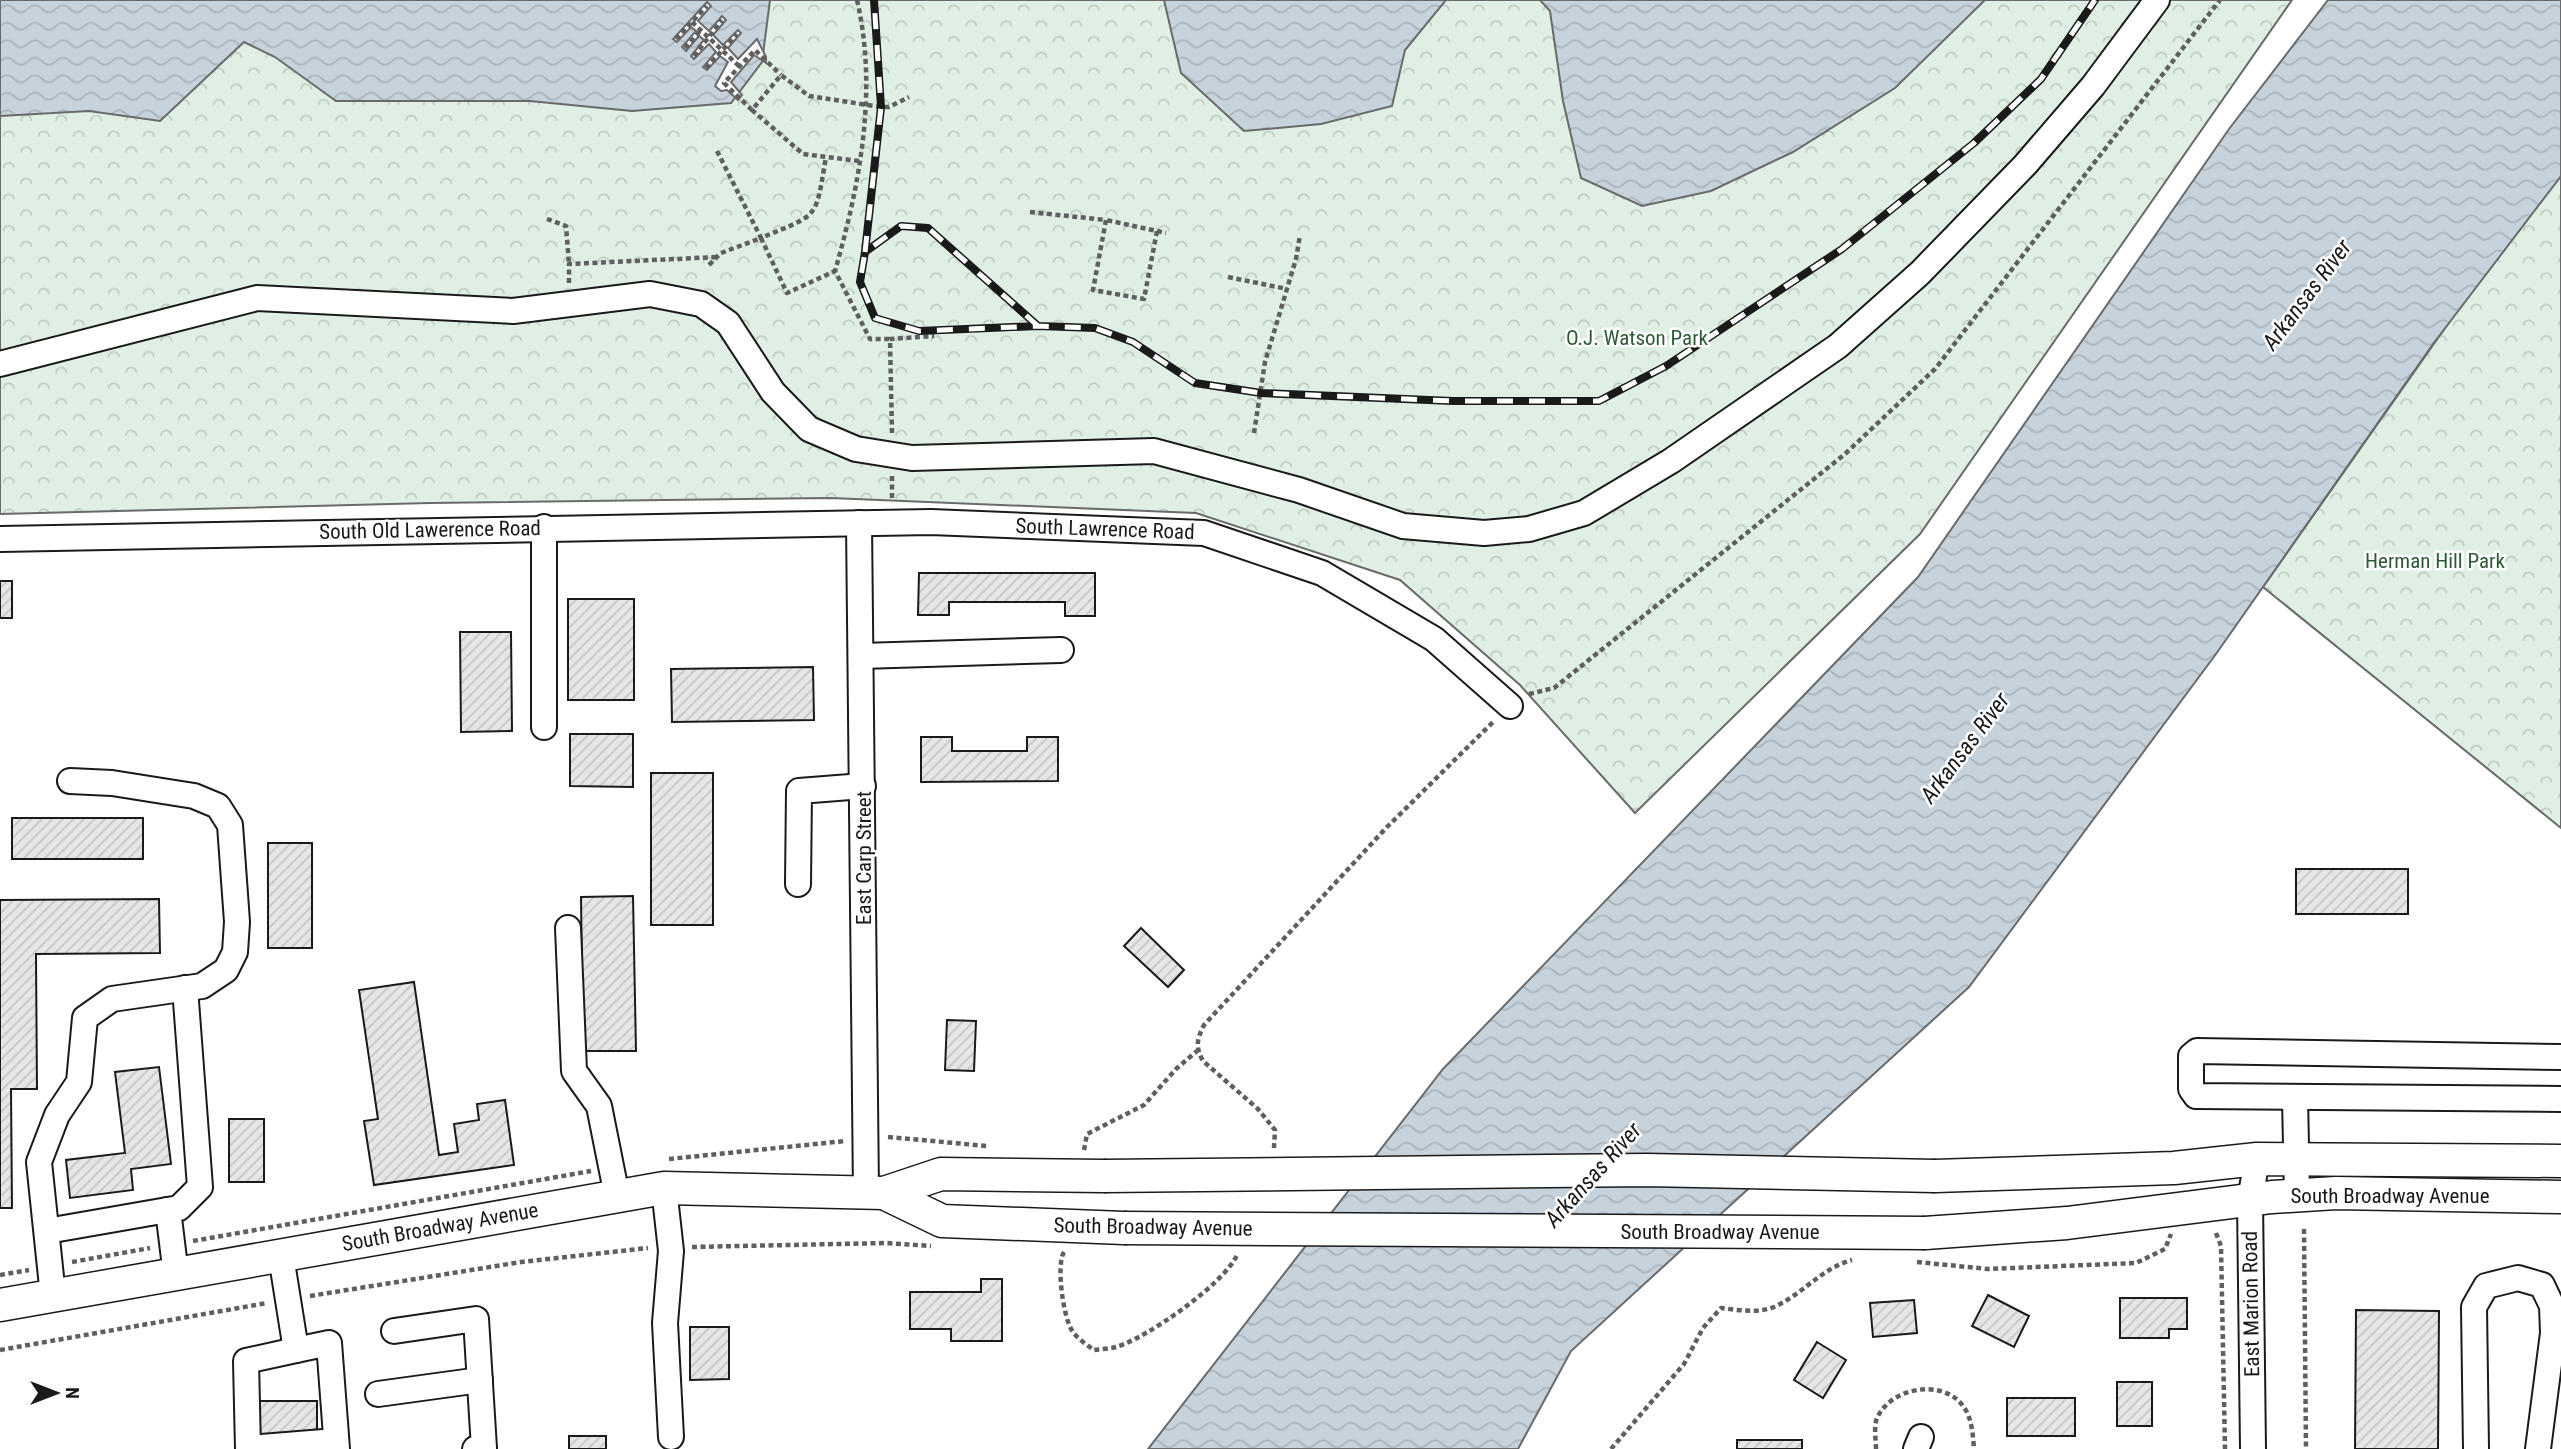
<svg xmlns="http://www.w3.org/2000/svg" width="2561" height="1449" viewBox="0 0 2561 1449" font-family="'Roboto Condensed',sans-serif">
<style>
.park{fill:url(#park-crowns);stroke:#6a6a6a;stroke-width:2}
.water{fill:url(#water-waves);stroke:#6a6a6a;stroke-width:2}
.pier{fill:#fff;stroke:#6a6a6a;stroke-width:2}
.building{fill:url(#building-hatch);stroke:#1a1a1a;stroke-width:2}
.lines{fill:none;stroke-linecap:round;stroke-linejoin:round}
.minor-casing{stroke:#1a1a1a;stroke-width:28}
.major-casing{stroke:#1a1a1a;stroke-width:35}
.path{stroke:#5f5f5f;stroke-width:4.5;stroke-dasharray:5 3.5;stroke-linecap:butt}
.minor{stroke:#fff;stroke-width:24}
.major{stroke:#fff;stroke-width:32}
.rail-casing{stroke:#1a1a1a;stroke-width:8}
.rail{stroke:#fff;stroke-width:5;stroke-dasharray:16;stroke-linecap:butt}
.major-bridge-casing{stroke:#1a1a1a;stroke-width:35;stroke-linecap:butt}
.major-bridge{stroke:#fff;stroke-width:32}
.labels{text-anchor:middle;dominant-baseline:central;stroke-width:5;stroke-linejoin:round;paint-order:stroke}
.park-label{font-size:21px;fill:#2b5a34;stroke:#fff}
.street-label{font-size:21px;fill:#1a1a1a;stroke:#fff}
.water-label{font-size:23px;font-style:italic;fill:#1a1a1a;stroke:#fff}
</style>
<defs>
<pattern id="park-crowns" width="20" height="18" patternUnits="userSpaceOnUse" patternTransform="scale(1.75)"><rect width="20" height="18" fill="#e0efe3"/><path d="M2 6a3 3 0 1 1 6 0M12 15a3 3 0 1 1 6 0" fill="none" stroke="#c0ccc2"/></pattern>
<pattern id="water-waves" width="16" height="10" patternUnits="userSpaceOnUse" patternTransform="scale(1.75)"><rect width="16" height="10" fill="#c6d2dc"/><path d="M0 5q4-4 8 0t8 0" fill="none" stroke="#aab4bc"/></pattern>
<pattern id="building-hatch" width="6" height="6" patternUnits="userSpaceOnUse" patternTransform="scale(1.75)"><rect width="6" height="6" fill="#e6e6e6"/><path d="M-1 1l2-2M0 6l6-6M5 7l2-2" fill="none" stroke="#c5c5c5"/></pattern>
</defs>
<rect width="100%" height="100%" fill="#fff"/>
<g class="park">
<path d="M 0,0 L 2292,0 L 1920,534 L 1635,813 L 1520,685 L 1400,580 L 1196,513 L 831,498 L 430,503 L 0,514 Z"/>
<path d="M 2561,163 L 2561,828 L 2263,587 Z"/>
</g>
<g class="water">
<path d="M 0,0 L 770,0 L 762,62 L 731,103 L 632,111 L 530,101 L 336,101 L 275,57 L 244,42 L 160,121 L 89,111 L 0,116 Z"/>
<path d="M 1164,0 L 1446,0 L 1405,50 L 1392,106 L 1321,124 L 1244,131 L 1181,73 Z"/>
<path d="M 1540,0 L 1985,0 L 1895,88 L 1793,152 L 1711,191 L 1642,206 L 1581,178 L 1563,101 L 1550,11 Z"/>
<path d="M 2328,0 L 2561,0 L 2561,176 L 2433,344 L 2216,654 L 1969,987 L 1571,1351 L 1518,1449 L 1148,1449 L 1443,1069 L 1918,577 L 2229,129 Z"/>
</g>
<path class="pier" d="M 707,2 L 711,6 L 698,21 L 709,31 L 722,16 L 726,20 L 713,35 L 723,45 L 738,30 L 741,33 L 728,48 L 738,59 L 757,39 L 766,57 L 766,63 L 754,55 L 731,82 L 742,95 L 738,100 L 727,90 L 721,91 L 715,86 L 728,62 L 720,56 L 707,70 L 703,67 L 716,52 L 709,44 L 694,59 L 691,56 L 704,40 L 699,36 L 686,51 L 682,47 L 696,31 L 691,27 L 677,42 L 673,39 Z"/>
<g class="building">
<path d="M 919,573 L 1095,573 L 1095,616 L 1065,616 L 1065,602 L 949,602 L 949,615 L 918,615 Z"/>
<rect x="0" y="581" width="12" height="37"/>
<rect x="568" y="599" width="66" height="101"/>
<path d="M 460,632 L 511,632 L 512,731 L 461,732 Z"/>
<path d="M 813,667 L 814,720 L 672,722 L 671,669 Z"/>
<path d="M 570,734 L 633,734 L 633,787 L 570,786 Z"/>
<path d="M 921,737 L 952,737 L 952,751 L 1027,751 L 1027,737 L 1058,737 L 1058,781 L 921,782 Z"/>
<rect x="651" y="773" width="62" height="152"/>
<rect x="12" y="818" width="131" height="41"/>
<rect x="268" y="843" width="44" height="105"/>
<rect x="2296" y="869" width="112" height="45"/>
<path d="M 633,896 L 636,1051 L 583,1051 L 581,897 Z"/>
<path d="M 159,899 L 160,953 L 36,954 L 37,1089 L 11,1089 L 12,1208 L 0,1208 L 0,900 Z"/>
<path d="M 1141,928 L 1184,970 L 1168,987 L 1124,946 Z"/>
<path d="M 414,982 L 439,1155 L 458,1152 L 454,1124 L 479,1120 L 477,1104 L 505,1100 L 514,1165 L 374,1185 L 364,1121 L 378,1119 L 359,990 Z"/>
<path d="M 947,1020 L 976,1021 L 974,1071 L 945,1070 Z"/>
<path d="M 159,1067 L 171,1164 L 131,1169 L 133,1190 L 70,1198 L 66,1160 L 125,1153 L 115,1072 Z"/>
<rect x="229" y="1119" width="35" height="63"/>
<path d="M 981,1279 L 1002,1279 L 1002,1341 L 951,1341 L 951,1329 L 910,1329 L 910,1292 L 981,1292 Z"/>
<path d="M 1988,1295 L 2029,1316 L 2014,1347 L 1972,1326 Z"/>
<path d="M 2120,1298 L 2187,1298 L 2187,1329 L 2169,1329 L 2169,1338 L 2120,1338 Z"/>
<path d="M 1914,1300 L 1917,1333 L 1873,1337 L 1870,1303 Z"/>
<path d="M 2356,1310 L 2439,1311 L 2438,1449 L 2355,1449 Z"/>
<path d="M 690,1327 L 729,1327 L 729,1379 L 690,1380 Z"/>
<path d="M 1817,1342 L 1846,1360 L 1823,1398 L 1794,1380 Z"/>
<rect x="2117" y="1382" width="35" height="44"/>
<rect x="2007" y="1398" width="68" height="38"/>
<rect x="258" y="1401" width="59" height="35"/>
<rect x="569" y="1436" width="37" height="13"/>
<rect x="1737" y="1440" width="65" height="9"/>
</g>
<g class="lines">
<defs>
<g id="minor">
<path d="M 0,364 L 257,298 L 513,311 L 650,294 L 701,304 L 728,323 L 773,392 L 809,429 L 856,449 L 912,458 L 1154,451 L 1299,490 L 1403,526 L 1484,533 L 1529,529 L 1584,513 L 1671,461 L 1838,346 L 1920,273 L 2025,165 L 2093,86 L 2157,0"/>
<path d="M 859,523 L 866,1193"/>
<path d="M 544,527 L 544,727"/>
<path d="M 0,539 L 931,522 L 1204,533 L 1322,573 L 1434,639 L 1510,706"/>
<path d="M 861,656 L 1061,650"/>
<path d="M 798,884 L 799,791 L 863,786"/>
<path d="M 568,928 L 574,1071 L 599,1106 L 617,1196"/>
<path d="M 2561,1057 L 2197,1051 L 2191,1056 L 2191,1089 L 2196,1096 L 2561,1099"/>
<path d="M 2295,1097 L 2297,1196"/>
<path d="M 664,1188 L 671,1251 L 665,1323 L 671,1437"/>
<path d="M 168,1210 L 176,1275"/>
<path d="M 47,1231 L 179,1208 L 200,1187 L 185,988"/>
<path d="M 281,1256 L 296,1350 L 329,1343 L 337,1449"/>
<path d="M 53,1296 L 39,1162 L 57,1115 L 79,1082 L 85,1018 L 112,999 L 202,986 L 226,970 L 235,952 L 237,922 L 230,825 L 218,806 L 194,796 L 112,783 L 70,781"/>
<path d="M 394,1331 L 476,1319 L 484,1448 L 475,1449"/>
<path d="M 378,1394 L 480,1380"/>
<path d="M 248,1448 L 336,1441"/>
<path d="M 248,1449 L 246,1361 L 296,1350"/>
<path d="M 1916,1449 L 1921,1437"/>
<path d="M 2253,1449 L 2250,1200 L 2257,1159"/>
<path d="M 2476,1449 L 2474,1307 L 2486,1286 L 2518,1278 L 2542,1285 L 2552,1306 L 2553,1333 L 2538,1449"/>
</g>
<g id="major">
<path d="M 1935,1176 L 2174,1168 L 2257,1159 L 2561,1161"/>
<path d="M 884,1193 L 942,1221 L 1124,1228"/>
<path d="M 1925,1233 L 2067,1223 L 2272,1197 L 2336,1193 L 2561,1197"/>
<path d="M 0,1305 L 664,1188 L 884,1193 L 941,1174 L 1104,1176"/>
</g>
</defs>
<use href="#minor" class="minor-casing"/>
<use href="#major" class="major-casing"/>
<g class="path">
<path d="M 857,0 C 878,90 860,184 835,271 L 870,339 L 890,339"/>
<path d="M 692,22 L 740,67"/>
<path d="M 676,39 L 707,6"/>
<path d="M 685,48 L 701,30"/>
<path d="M 694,56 L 722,20"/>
<path d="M 706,68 L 737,34"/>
<path d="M 752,110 L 724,83 L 755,50 L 781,75"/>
<path d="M 717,151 L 761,238 C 820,213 815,221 826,157"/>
<path d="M 859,161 L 803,154 L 752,110 L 781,75 L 809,96 L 881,107 L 889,107 L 909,97"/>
<path d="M 1030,212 L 1106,220 L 1093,290 L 1144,299 L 1157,231 L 1106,220"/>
<path d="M 547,219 L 566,226 L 569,264"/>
<path d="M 1157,231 L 1166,233"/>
<path d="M 709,265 L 721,253 L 761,238 L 787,293 L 835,271"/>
<path d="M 1228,277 L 1287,289"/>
<path d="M 569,283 L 569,264 L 717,257"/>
<path d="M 892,433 L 890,339 L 934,336"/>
<path d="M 1254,433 L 1265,362 L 1296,259 L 1300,235"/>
<path d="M 892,476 L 892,500"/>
<path d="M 1529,694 L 1554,688 L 1845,454 L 1935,369 L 2220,0"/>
<path d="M 888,1137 L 987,1146"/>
<path d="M 1274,1148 L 1275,1130 L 1258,1109 L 1203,1061 C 1195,1047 1197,1039 1204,1025 L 1387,827 L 1495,720"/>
<path d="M 1084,1150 L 1087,1134 L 1144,1105 L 1176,1069 L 1197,1051"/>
<path d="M 669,1159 L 845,1141"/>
<path d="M 2304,1229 L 2306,1449"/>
<path d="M 2216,1233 L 2221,1246 L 2225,1449"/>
<path d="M 193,1241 L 591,1171"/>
<path d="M 692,1247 L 886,1243 L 931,1246"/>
<path d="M 1064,1252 C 1056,1264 1063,1319 1073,1332 C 1078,1339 1087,1345 1094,1350 C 1101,1349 1109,1349 1116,1347 C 1147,1338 1224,1284 1237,1255"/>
<path d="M 72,1262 L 150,1248"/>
<path d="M 1917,1262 L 1988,1269 L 2136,1263 L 2165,1249 L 2171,1234"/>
<path d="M 0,1275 L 29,1270"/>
<path d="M 310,1296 L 521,1262 L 648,1248"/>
<path d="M 0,1350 L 267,1303"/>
<path d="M 1611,1449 L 1684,1364 L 1703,1328 L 1721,1308 C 1738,1310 1760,1314 1776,1306 C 1804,1293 1822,1268 1852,1260"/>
<path d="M 1876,1449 C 1876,1441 1874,1429 1876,1421 C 1887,1388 1942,1377 1963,1406 C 1972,1417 1973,1436 1974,1449"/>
</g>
<use href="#minor" class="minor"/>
<use href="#major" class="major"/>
<defs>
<g id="rail">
<path d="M 865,252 L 881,107 L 874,0"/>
<path d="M 1038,326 L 928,228 L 901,226 L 865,252 L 860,282 L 875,318 L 919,331 L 1038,326 L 1095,328 L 1133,342 L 1195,383 L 1261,393 L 1453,401 L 1599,401 L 1666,366 L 1842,249 L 1974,143 L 2041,79 L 2095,0"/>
</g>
</defs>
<use href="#rail" class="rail-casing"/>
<use href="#rail" class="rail"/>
<defs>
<g id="major-bridge">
<path d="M 1104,1176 L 1647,1170 L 1935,1176"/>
<path d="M 1124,1228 L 1925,1233"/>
</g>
</defs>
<use href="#major-bridge" class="major-bridge-casing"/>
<use href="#major-bridge" class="major-bridge"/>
</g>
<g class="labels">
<g class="park-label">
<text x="1637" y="338">O.J. Watson Park</text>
<text x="2435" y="561">Herman Hill Park</text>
</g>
<g class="street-label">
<text transform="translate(1105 529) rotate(2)">South Lawrence Road</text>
<text transform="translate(430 530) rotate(-1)">South Old Lawerence Road</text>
<text transform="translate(864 858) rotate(-90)">East Carp Street</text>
<text x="2390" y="1196">South Broadway Avenue</text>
<text transform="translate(440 1227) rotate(-10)">South Broadway Avenue</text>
<text transform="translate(1153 1227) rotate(1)">South Broadway Avenue</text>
<text x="1720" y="1232">South Broadway Avenue</text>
<text transform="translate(2251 1304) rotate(-91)">East Marion Road</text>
</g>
<g class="water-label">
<text transform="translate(2307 295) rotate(-53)">Arkansas River</text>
<text transform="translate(1965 748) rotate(-53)">Arkansas River</text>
<text transform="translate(1593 1175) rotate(-48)">Arkansas River</text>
</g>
</g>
<g transform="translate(56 1393) rotate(90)" stroke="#ffffff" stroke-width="5" paint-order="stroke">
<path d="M0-5L12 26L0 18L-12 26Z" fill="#1a1a1a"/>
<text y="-10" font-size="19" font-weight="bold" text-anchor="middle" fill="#1a1a1a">N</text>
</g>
</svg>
